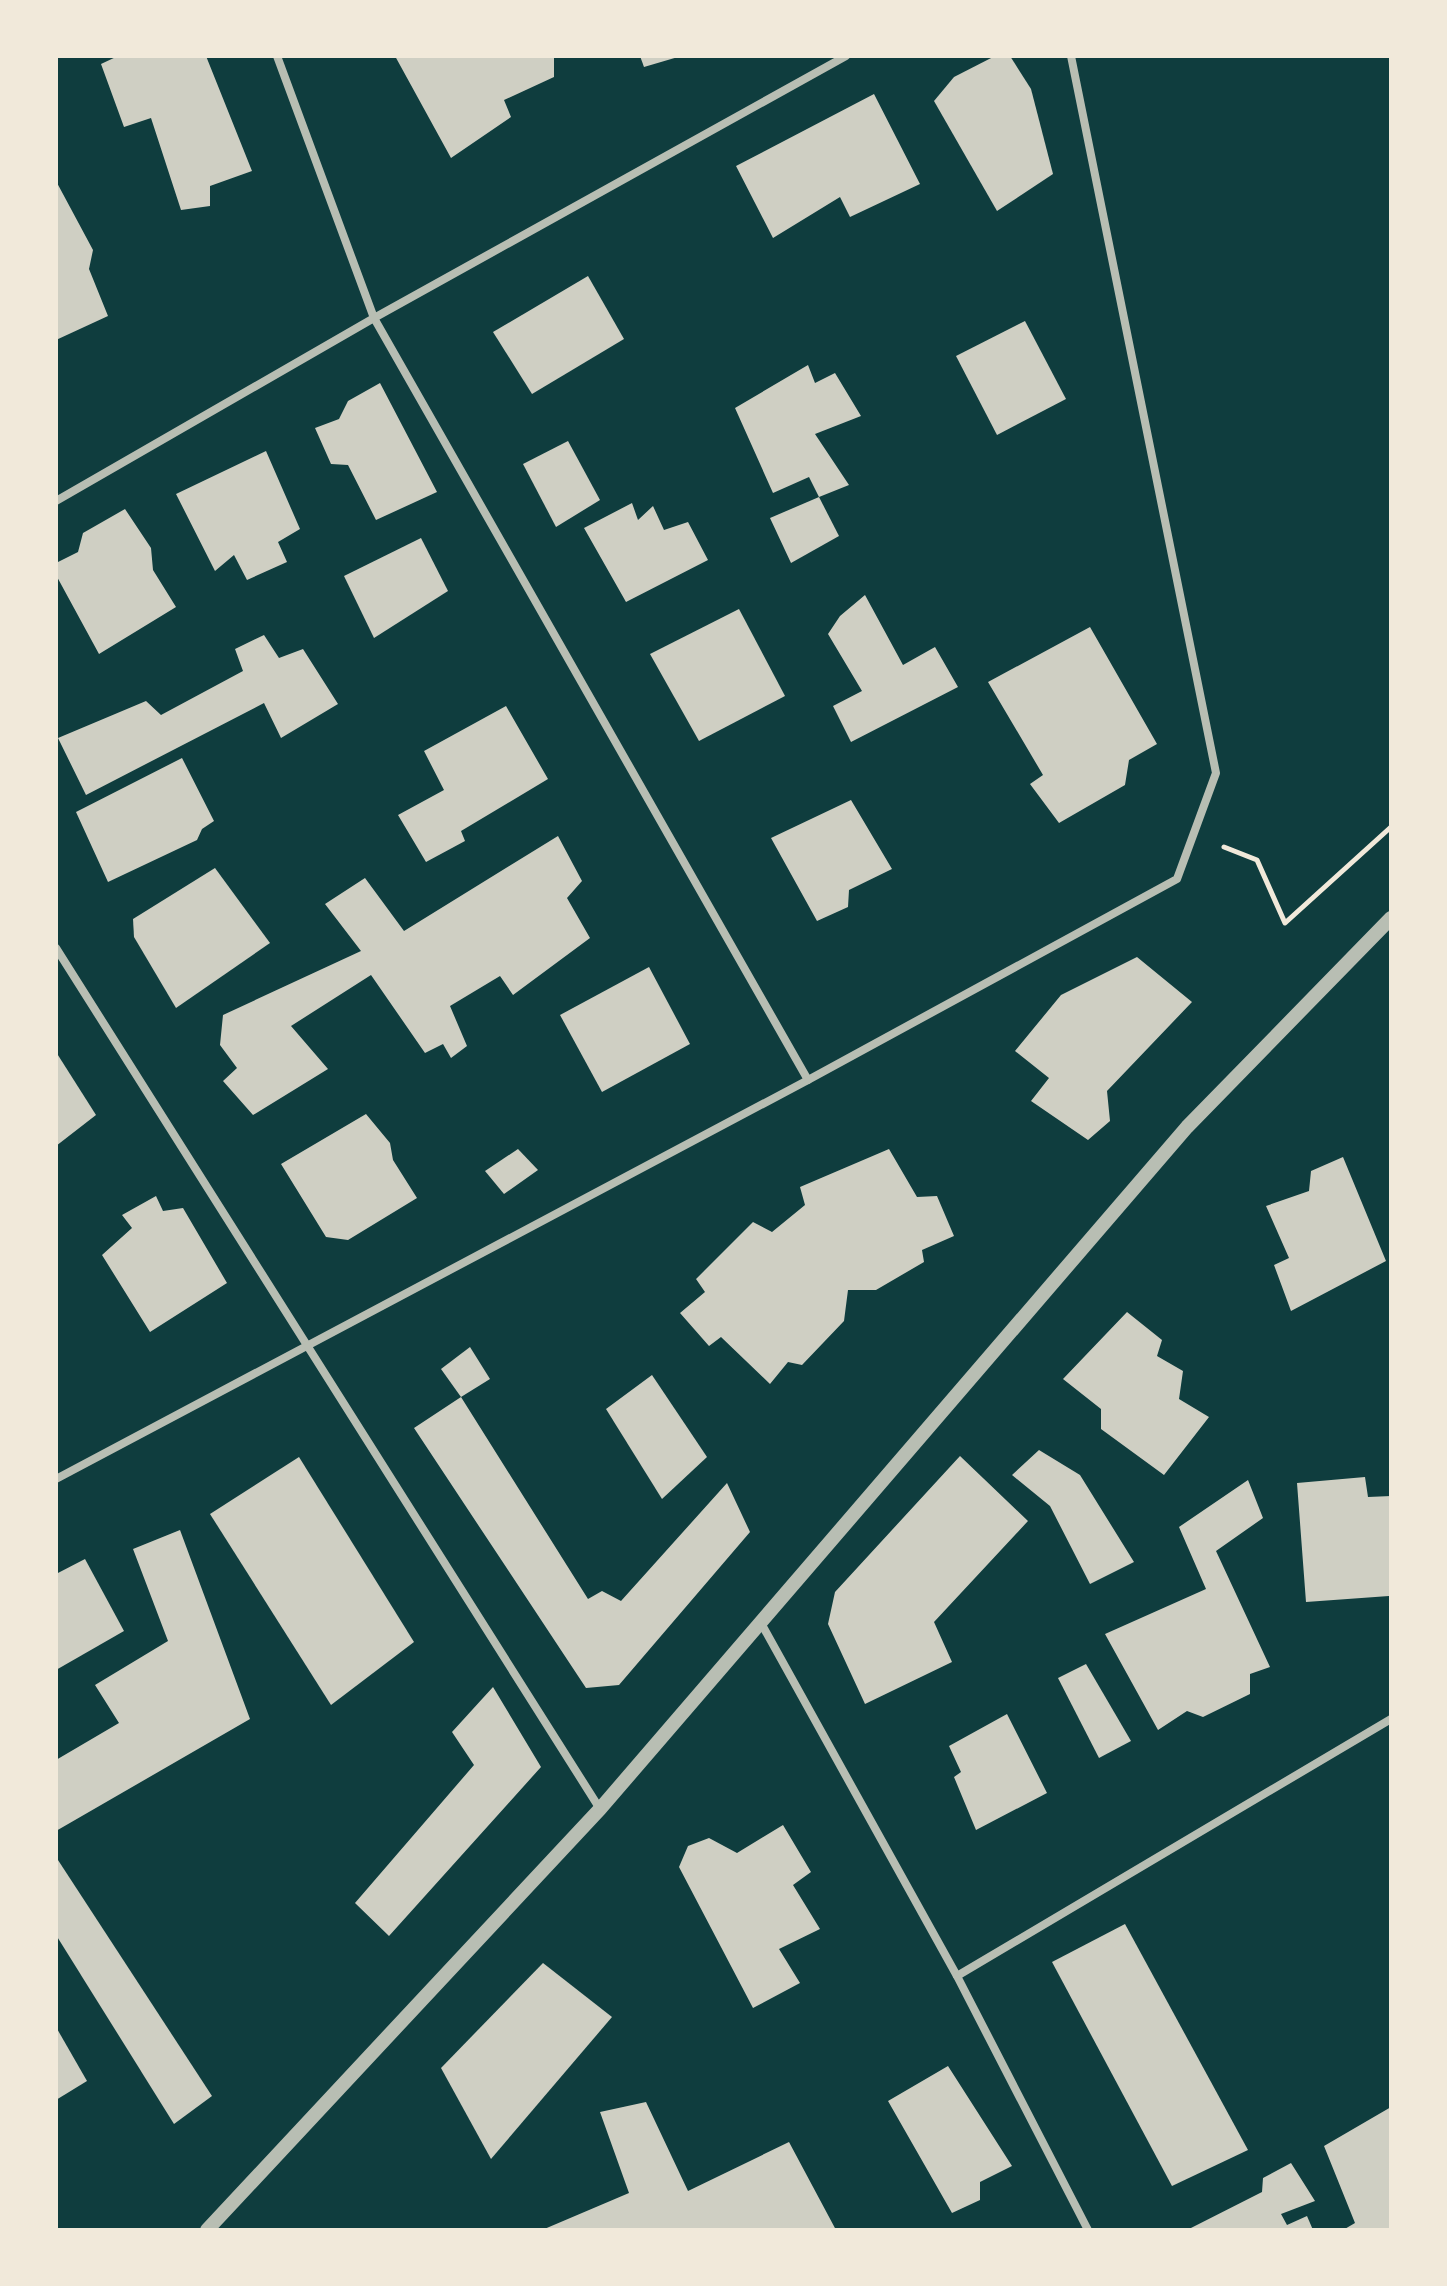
<svg xmlns="http://www.w3.org/2000/svg" width="1447" height="2286" viewBox="0 0 1447 2286" font-family="Roboto,sans-serif">
<style>
.building{fill:#cfcfc3}
.lines{fill:none;stroke-linecap:round;stroke-linejoin:round}
.path{stroke:#f1e9da;stroke-width:5}
.minor{stroke:#b8beb3;stroke-width:8}
.tertiary{stroke:#b8beb3;stroke-width:14}
</style>
<rect width="100%" height="100%" fill="#0f3d3e"/>
<g class="building">
<path d="M 118,56 L 206,56 L 252,171 L 210,186 L 210,206 L 181,210 L 151,118 L 124,127 L 101,64 Z"/>
<path d="M 395,56 L 554,56 L 554,77 L 504,100 L 511,117 L 451,158 Z"/>
<path d="M 640,56 L 678,56 L 678,57 L 644,67 Z"/>
<path d="M 995,56 L 1010,56 L 1031,89 L 1053,174 L 997,211 L 934,101 L 954,77 Z"/>
<path d="M 874,94 L 920,184 L 850,217 L 840,197 L 773,238 L 736,166 Z"/>
<path d="M 56,181 L 93,250 L 89,269 L 108,316 L 56,340 Z"/>
<path d="M 588,276 L 624,339 L 532,394 L 493,332 Z"/>
<path d="M 1025,321 L 1066,399 L 997,435 L 956,356 Z"/>
<path d="M 808,365 L 815,383 L 835,373 L 861,416 L 815,434 L 849,485 L 819,497 L 809,477 L 773,493 L 735,408 Z"/>
<path d="M 380,383 L 437,492 L 376,520 L 348,465 L 331,464 L 315,428 L 339,419 L 348,401 Z"/>
<path d="M 568,441 L 600,500 L 556,527 L 523,464 Z"/>
<path d="M 266,451 L 300,529 L 278,542 L 287,562 L 247,580 L 234,555 L 215,571 L 176,494 Z"/>
<path d="M 819,497 L 839,536 L 791,563 L 770,518 Z"/>
<path d="M 632,503 L 638,520 L 653,506 L 664,530 L 688,522 L 708,560 L 626,602 L 584,528 Z"/>
<path d="M 125,509 L 151,548 L 153,570 L 176,607 L 99,654 L 56,575 L 56,563 L 78,552 L 83,533 Z"/>
<path d="M 421,538 L 448,591 L 374,638 L 344,576 Z"/>
<path d="M 865,595 L 903,665 L 935,647 L 958,687 L 851,742 L 833,706 L 862,691 L 828,634 L 840,616 Z"/>
<path d="M 739,609 L 785,696 L 699,741 L 650,654 Z"/>
<path d="M 1090,627 L 1157,744 L 1129,760 L 1125,785 L 1059,823 L 1030,784 L 1043,775 L 988,682 Z"/>
<path d="M 264,635 L 279,658 L 303,649 L 338,704 L 281,738 L 264,703 L 86,795 L 58,738 L 146,701 L 161,715 L 243,671 L 235,649 Z"/>
<path d="M 506,706 L 548,779 L 461,831 L 465,841 L 426,862 L 398,815 L 444,790 L 424,751 Z"/>
<path d="M 182,758 L 214,821 L 202,829 L 197,840 L 108,882 L 76,812 Z"/>
<path d="M 851,800 L 892,869 L 849,890 L 848,907 L 817,921 L 771,838 Z"/>
<path d="M 558,836 L 582,881 L 567,898 L 590,938 L 513,995 L 500,976 L 450,1006 L 467,1046 L 451,1058 L 443,1044 L 425,1053 L 371,975 L 291,1026 L 328,1069 L 253,1115 L 223,1081 L 237,1068 L 220,1045 L 223,1015 L 361,951 L 325,904 L 365,878 L 404,931 Z"/>
<path d="M 215,868 L 270,943 L 176,1008 L 134,937 L 133,919 Z"/>
<path d="M 1137,957 L 1192,1002 L 1107,1091 L 1110,1121 L 1088,1140 L 1031,1101 L 1049,1078 L 1015,1051 L 1061,995 Z"/>
<path d="M 649,967 L 690,1044 L 602,1092 L 560,1015 Z"/>
<path d="M 56,1052 L 96,1115 L 56,1146 Z"/>
<path d="M 366,1114 L 390,1143 L 393,1160 L 417,1198 L 348,1240 L 326,1237 L 281,1164 Z"/>
<path d="M 518,1149 L 538,1170 L 504,1194 L 485,1171 Z"/>
<path d="M 889,1149 L 917,1197 L 937,1196 L 954,1236 L 922,1250 L 924,1262 L 876,1290 L 848,1290 L 844,1321 L 802,1365 L 788,1362 L 770,1384 L 721,1337 L 709,1346 L 680,1313 L 705,1292 L 696,1279 L 753,1222 L 772,1232 L 805,1205 L 800,1187 Z"/>
<path d="M 1343,1157 L 1386,1261 L 1291,1311 L 1274,1265 L 1289,1258 L 1266,1206 L 1309,1191 L 1311,1171 Z"/>
<path d="M 156,1196 L 163,1211 L 183,1208 L 227,1283 L 150,1332 L 102,1255 L 132,1228 L 122,1215 Z"/>
<path d="M 1127,1312 L 1162,1340 L 1157,1356 L 1183,1371 L 1179,1399 L 1209,1417 L 1164,1475 L 1101,1429 L 1101,1409 L 1063,1379 Z"/>
<path d="M 470,1347 L 490,1379 L 461,1397 L 441,1369 Z"/>
<path d="M 652,1375 L 707,1457 L 662,1499 L 606,1409 Z"/>
<path d="M 461,1397 L 588,1599 L 602,1591 L 621,1601 L 727,1483 L 750,1532 L 619,1685 L 586,1688 L 414,1428 Z"/>
<path d="M 1039,1450 L 1080,1475 L 1134,1562 L 1090,1584 L 1050,1506 L 1012,1475 Z"/>
<path d="M 960,1456 L 1028,1521 L 934,1622 L 952,1662 L 865,1704 L 828,1624 L 835,1592 Z"/>
<path d="M 299,1457 L 414,1642 L 331,1705 L 210,1514 Z"/>
<path d="M 1365,1477 L 1368,1497 L 1391,1496 L 1391,1580 L 1389,1596 L 1306,1602 L 1297,1483 Z"/>
<path d="M 1248,1480 L 1263,1518 L 1216,1551 L 1270,1667 L 1250,1674 L 1250,1694 L 1203,1717 L 1187,1711 L 1158,1730 L 1105,1634 L 1206,1589 L 1179,1527 Z"/>
<path d="M 180,1530 L 250,1719 L 56,1831 L 56,1760 L 119,1723 L 95,1685 L 168,1641 L 133,1549 Z"/>
<path d="M 85,1559 L 124,1631 L 56,1670 L 56,1574 Z"/>
<path d="M 1086,1664 L 1131,1741 L 1099,1758 L 1058,1678 Z"/>
<path d="M 493,1687 L 541,1767 L 389,1936 L 355,1903 L 474,1765 L 452,1732 Z"/>
<path d="M 1007,1714 L 1047,1793 L 976,1830 L 954,1777 L 961,1772 L 949,1746 Z"/>
<path d="M 783,1825 L 811,1872 L 793,1885 L 820,1929 L 779,1949 L 800,1983 L 753,2008 L 679,1867 L 688,1846 L 709,1838 L 737,1853 Z"/>
<path d="M 56,1857 L 212,2096 L 174,2124 L 56,1935 Z"/>
<path d="M 1125,1924 L 1248,2150 L 1172,2186 L 1052,1962 Z"/>
<path d="M 543,1963 L 612,2017 L 491,2159 L 441,2068 Z"/>
<path d="M 56,2027 L 87,2081 L 56,2100 Z"/>
<path d="M 948,2066 L 1012,2166 L 980,2182 L 980,2200 L 952,2213 L 888,2101 Z"/>
<path d="M 646,2102 L 688,2191 L 789,2142 L 836,2230 L 542,2230 L 629,2193 L 600,2112 Z"/>
<path d="M 1391,2107 L 1391,2230 L 1343,2230 L 1355,2223 L 1324,2146 Z"/>
<path d="M 1291,2163 L 1315,2201 L 1281,2214 L 1287,2225 L 1307,2216 L 1313,2230 L 1187,2230 L 1262,2192 L 1263,2178 Z"/>
</g>
<g class="lines">
<path class="path" d="M 1224,847 L 1257,860 L 1285,923 L 1391,827"/>
<g class="minor">
<path d="M 277,56 L 374,318 L 808,1080"/>
<path d="M 56,501 L 374,318 L 846,56"/>
<path d="M 56,948 L 600,1809"/>
<path d="M 56,1479 L 808,1080 L 1177,879 L 1216,773 L 1071,56"/>
<path d="M 761,1623 L 957,1976 L 1088,2230"/>
<path d="M 957,1976 L 1391,1719"/>
</g>
<path class="tertiary" d="M 207,2230 L 600,1809 L 1187,1127 L 1391,918"/>
</g>
<rect width="1447" height="2286" fill="none" stroke="#f1e9da" stroke-width="116"/>
</svg>
